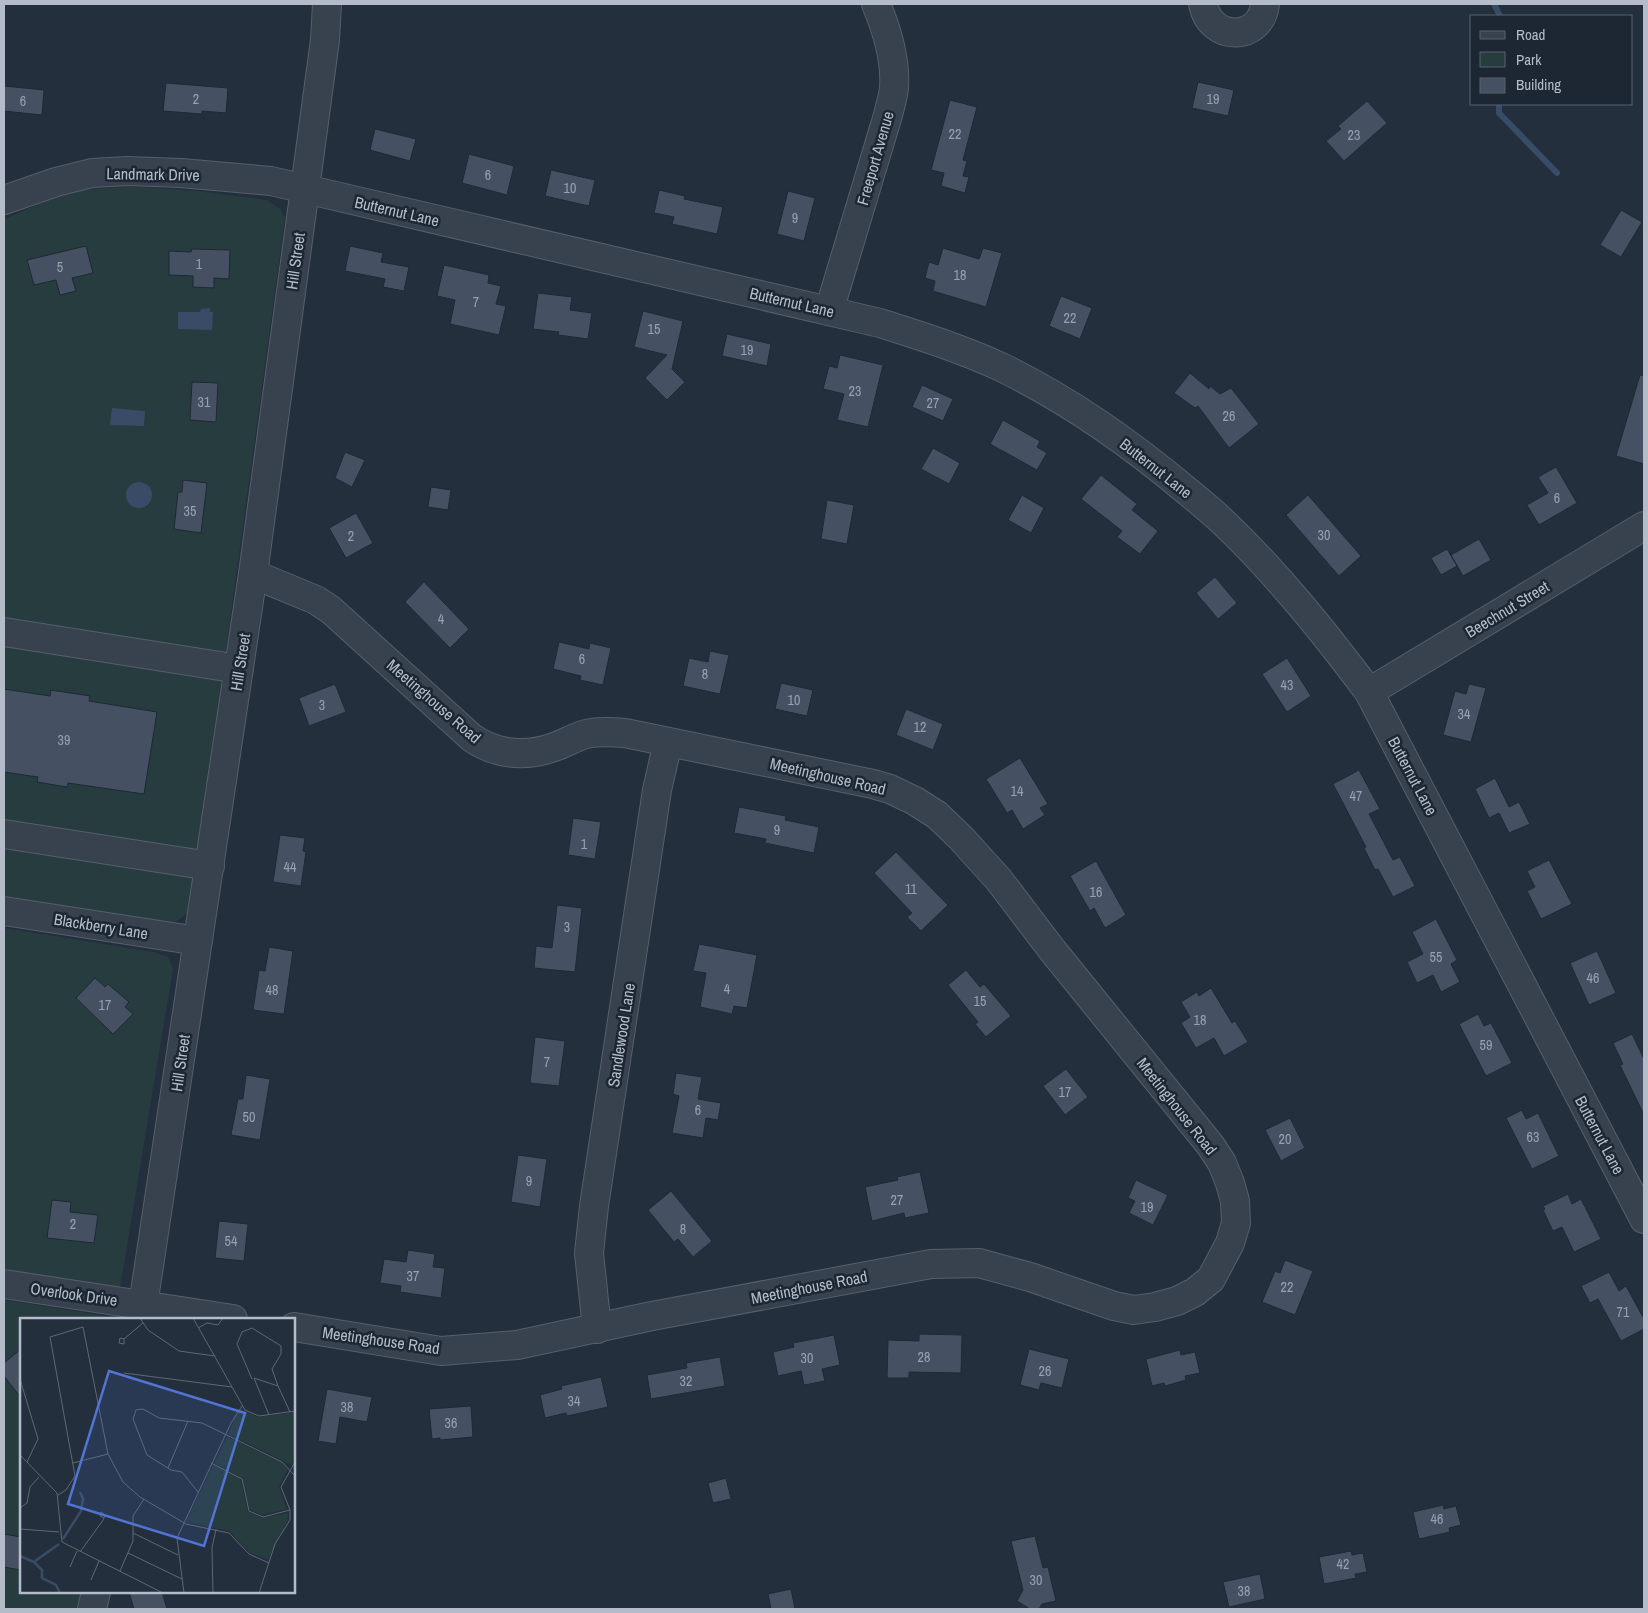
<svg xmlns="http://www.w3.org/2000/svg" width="1648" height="1613" viewBox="0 0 1648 1613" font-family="'Archivo Narrow',sans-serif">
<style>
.green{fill:#263c3f}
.water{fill:#394c67}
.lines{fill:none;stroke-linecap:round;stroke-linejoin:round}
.stream{stroke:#394c67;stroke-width:6}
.building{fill:#455162;stroke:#1f2835}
.minor-casing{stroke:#565f6c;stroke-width:30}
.minor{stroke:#38414e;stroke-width:28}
.labels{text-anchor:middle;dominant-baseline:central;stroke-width:5;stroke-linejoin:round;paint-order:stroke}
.number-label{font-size:14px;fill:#98a1af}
.street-label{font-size:16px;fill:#b4bcc9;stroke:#1d2633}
.inset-river{fill:none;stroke:#394c67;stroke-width:2.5}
.inset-road{fill:none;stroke:#5e6776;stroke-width:1}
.view{fill:#5274d3;fill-opacity:0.15;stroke:#5274d3;stroke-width:2.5}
.inset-edge{fill:none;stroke:#b4bcc9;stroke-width:2.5}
</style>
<rect width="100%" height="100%" fill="#242f3e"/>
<g class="green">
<path d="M 142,187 L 196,191 L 267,200 L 280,209 L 285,218 L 191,906 C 186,916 180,920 170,924 L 4,901 L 4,219 C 28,209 51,198 77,192 C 98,187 120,187 142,187 Z"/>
<path d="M 4,928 L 154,952 L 168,957 L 173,969 L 120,1288 L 104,1287 L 4,1272 Z"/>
<path d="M 4,1300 L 100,1315 L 112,1319 L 21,1319 L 21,1592 L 85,1592 L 83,1609 L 4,1609 Z"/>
</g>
<g class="water">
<path d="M 210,308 L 210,312 L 213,312 L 212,330 L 178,329 L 178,312 L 200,312 L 201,309 Z"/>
<path d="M 112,408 L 145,411 L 144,426 L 112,425 L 110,424 Z"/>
<circle cx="139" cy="495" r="13"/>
</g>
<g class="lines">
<g class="stream">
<path d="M 1494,4 L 1500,16"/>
<path d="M 1499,104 L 1499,113 L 1557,173"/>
</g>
</g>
<g class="building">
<path d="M 1198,82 L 1234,90 L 1228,116 L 1192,108 Z"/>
<path d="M 166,83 L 228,88 L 226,113 L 202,111 L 202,114 L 163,111 Z"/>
<path d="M 4,86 L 44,90 L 42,115 L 4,111 Z"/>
<path d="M 950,100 L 977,107 L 963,160 L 967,161 L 963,176 L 969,177 L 965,193 L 941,186 L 944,173 L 931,170 Z"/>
<path d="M 1367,101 L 1387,123 L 1344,161 L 1326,141 L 1341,129 L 1338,126 Z"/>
<path d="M 375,129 L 416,139 L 410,161 L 370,150 Z"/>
<path d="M 469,154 L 514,166 L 507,195 L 462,183 Z"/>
<path d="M 551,170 L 595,180 L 589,206 L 545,196 Z"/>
<path d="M 659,190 L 685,196 L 684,199 L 723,207 L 717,234 L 672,224 L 674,217 L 654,213 Z"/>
<path d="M 788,191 L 815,198 L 804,241 L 777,234 Z"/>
<path d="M 1621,210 L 1642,222 L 1621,257 L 1600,245 Z"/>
<path d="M 86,246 L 93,273 L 72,278 L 76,291 L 60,295 L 56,280 L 34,285 L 27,260 Z"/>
<path d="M 350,246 L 383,253 L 381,262 L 409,267 L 404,291 L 383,287 L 385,279 L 345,271 Z"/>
<path d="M 943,248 L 979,259 L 983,248 L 1002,253 L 986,307 L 933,291 L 935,281 L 925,278 L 929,262 L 938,265 Z"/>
<path d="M 192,249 L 230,250 L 229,279 L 214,278 L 214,288 L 193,287 L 193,276 L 169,275 L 169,251 L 191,252 Z"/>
<path d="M 444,265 L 489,275 L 488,283 L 501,286 L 496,304 L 506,306 L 499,335 L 450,324 L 455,300 L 437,296 Z"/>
<path d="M 538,293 L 572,297 L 570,310 L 592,313 L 588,339 L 558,335 L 559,332 L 533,329 Z"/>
<path d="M 1061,296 L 1092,308 L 1080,339 L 1049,326 Z"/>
<path d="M 643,311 L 683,321 L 672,369 L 685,382 L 667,400 L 645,378 L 667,355 L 634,347 Z"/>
<path d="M 727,334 L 771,344 L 767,366 L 722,356 Z"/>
<path d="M 840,355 L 883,365 L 868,427 L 837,420 L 844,394 L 823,389 L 829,366 L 837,368 Z"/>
<path d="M 1190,373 L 1209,389 L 1210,386 L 1220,394 L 1231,388 L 1259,424 L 1229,448 L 1198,406 L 1195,408 L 1174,393 Z"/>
<path d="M 1640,375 L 1644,376 L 1644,464 L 1616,456 Z"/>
<path d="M 192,382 L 218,383 L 216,422 L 190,420 Z"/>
<path d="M 922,385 L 953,399 L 943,421 L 912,407 Z"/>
<path d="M 1003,420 L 1040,441 L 1037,447 L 1047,453 L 1037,470 L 990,444 Z"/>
<path d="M 933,448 L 960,463 L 949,484 L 921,469 Z"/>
<path d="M 345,452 L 365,460 L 352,487 L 335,478 Z"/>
<path d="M 1556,467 L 1577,503 L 1539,525 L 1527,505 L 1548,493 L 1538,477 Z"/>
<path d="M 1101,475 L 1137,504 L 1132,510 L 1158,531 L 1140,554 L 1117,537 L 1122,531 L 1081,499 Z"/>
<path d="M 183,480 L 207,483 L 201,533 L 174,529 L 178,492 L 182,492 Z"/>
<path d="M 431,487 L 451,490 L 448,510 L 428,507 Z"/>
<path d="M 1022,495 L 1044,508 L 1031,533 L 1008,520 Z"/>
<path d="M 1308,495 L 1361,556 L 1339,576 L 1286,515 Z"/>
<path d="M 827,500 L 854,505 L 847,544 L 821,539 Z"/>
<path d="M 356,513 L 373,543 L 346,558 L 329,528 Z"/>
<path d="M 1479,539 L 1491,560 L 1463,576 L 1451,555 Z"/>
<path d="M 1447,549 L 1457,566 L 1441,575 L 1431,558 Z"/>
<path d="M 1215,577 L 1237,603 L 1218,619 L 1196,593 Z"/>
<path d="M 424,582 L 469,629 L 450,648 L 405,602 Z"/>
<path d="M 559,642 L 589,649 L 590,643 L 611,648 L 603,685 L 580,680 L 581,676 L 553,669 Z"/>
<path d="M 710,651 L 729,655 L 720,694 L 683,686 L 689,658 L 708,662 Z"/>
<path d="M 1287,658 L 1311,696 L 1287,712 L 1262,674 Z"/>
<path d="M 781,683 L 813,690 L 807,716 L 775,709 Z"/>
<path d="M 335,684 L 346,712 L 309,726 L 299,698 Z"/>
<path d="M 1469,684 L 1486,688 L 1471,742 L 1443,735 L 1455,691 L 1466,694 Z"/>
<path d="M 4,689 L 50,696 L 51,690 L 90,696 L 89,701 L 157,712 L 144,794 L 68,783 L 67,787 L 37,782 L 38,777 L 4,772 Z"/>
<path d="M 906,709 L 943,724 L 933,750 L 896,735 Z"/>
<path d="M 1020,758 L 1048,804 L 1040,808 L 1045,815 L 1023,829 L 1012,810 L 1007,813 L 986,779 Z"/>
<path d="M 1359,770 L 1380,809 L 1369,814 L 1393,860 L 1400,857 L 1415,886 L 1393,897 L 1378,869 L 1375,870 L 1364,848 L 1366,847 L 1333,784 Z"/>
<path d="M 1495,778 L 1509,807 L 1519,802 L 1530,824 L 1509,833 L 1499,813 L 1489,818 L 1475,789 Z"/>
<path d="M 739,807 L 786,816 L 785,820 L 819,827 L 814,853 L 765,843 L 766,839 L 734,833 Z"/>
<path d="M 573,818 L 601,822 L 595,859 L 568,855 Z"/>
<path d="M 280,835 L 305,838 L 303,851 L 306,852 L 301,886 L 273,882 Z"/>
<path d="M 896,852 L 948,905 L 921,931 L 907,917 L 912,913 L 874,873 Z"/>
<path d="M 1549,860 L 1572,904 L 1541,919 L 1527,891 L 1535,887 L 1527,871 Z"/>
<path d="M 1096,861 L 1126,915 L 1105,928 L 1094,908 L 1090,911 L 1070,876 Z"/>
<path d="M 557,905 L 582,908 L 575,972 L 534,968 L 536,946 L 552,948 Z"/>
<path d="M 1436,919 L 1457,960 L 1451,964 L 1460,982 L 1441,992 L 1433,975 L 1417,983 L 1407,962 L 1423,954 L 1412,932 Z"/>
<path d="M 699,944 L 757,955 L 747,1008 L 734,1006 L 732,1014 L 700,1007 L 706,973 L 693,971 Z"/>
<path d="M 269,947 L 293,951 L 284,1014 L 253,1010 L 259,970 L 265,971 Z"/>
<path d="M 1597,951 L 1616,993 L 1589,1005 L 1570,963 Z"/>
<path d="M 966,970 L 980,987 L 984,984 L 1011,1016 L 986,1037 L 975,1024 L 978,1022 L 948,985 Z"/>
<path d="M 95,978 L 105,987 L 108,984 L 129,1002 L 125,1007 L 133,1014 L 113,1034 L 76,998 Z"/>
<path d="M 1211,988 L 1232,1023 L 1235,1021 L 1248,1042 L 1224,1056 L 1214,1038 L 1196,1048 L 1181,1023 L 1190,1017 L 1181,1002 L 1197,992 L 1199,996 Z"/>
<path d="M 1478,1014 L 1484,1026 L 1491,1023 L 1512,1063 L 1486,1076 L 1459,1024 Z"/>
<path d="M 1632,1034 L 1644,1059 L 1644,1115 L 1620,1065 L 1623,1064 L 1613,1043 Z"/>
<path d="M 535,1037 L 565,1041 L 559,1086 L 530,1083 Z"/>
<path d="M 1066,1069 L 1088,1097 L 1065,1115 L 1043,1086 Z"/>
<path d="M 676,1073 L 702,1077 L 698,1099 L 721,1103 L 718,1120 L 706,1118 L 703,1138 L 672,1133 L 679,1096 L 673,1094 Z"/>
<path d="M 246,1075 L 270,1079 L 260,1140 L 231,1135 L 238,1099 L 243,1099 Z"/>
<path d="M 1522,1110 L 1526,1119 L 1538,1113 L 1559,1156 L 1532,1169 L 1506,1118 Z"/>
<path d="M 1290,1118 L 1305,1148 L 1281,1161 L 1265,1130 Z"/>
<path d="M 518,1155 L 547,1159 L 540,1207 L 511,1202 Z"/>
<path d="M 920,1172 L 929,1213 L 905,1218 L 904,1213 L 872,1221 L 865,1187 L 898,1180 L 897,1177 Z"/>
<path d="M 1136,1180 L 1168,1195 L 1153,1225 L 1129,1213 L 1135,1201 L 1128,1198 Z"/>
<path d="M 671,1191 L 712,1241 L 693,1257 L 678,1239 L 674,1242 L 648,1210 Z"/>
<path d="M 1568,1194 L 1572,1204 L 1581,1199 L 1601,1239 L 1574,1252 L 1562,1227 L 1553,1231 L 1543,1210 L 1545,1209 L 1543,1206 Z"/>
<path d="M 52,1200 L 71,1202 L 70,1212 L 98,1215 L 94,1243 L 47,1238 Z"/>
<path d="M 219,1221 L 248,1224 L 244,1261 L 215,1258 Z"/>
<path d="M 408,1250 L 435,1254 L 433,1267 L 445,1268 L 441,1298 L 400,1292 L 401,1286 L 380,1283 L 384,1259 L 406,1262 Z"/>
<path d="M 1285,1260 L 1313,1271 L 1295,1315 L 1262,1302 L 1275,1271 L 1280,1273 Z"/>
<path d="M 1609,1272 L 1619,1291 L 1626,1286 L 1644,1319 L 1644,1329 L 1621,1341 L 1598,1299 L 1590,1303 L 1581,1286 Z"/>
<path d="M 919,1334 L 962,1335 L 961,1373 L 909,1372 L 909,1378 L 887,1378 L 888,1340 L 919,1341 Z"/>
<path d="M 834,1335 L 840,1365 L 822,1369 L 825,1381 L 804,1385 L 801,1371 L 778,1376 L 773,1352 L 794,1347 L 793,1343 Z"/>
<path d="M 21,1349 L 21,1398 L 4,1376 L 4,1363 Z"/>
<path d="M 1029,1349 L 1069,1359 L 1062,1388 L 1041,1383 L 1039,1390 L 1020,1385 Z"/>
<path d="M 1180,1350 L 1181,1355 L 1195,1352 L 1200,1373 L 1185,1376 L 1186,1380 L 1165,1386 L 1164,1383 L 1152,1386 L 1146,1359 Z"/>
<path d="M 720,1357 L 725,1386 L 651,1399 L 647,1375 L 687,1368 L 686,1363 Z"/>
<path d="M 601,1377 L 608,1407 L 567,1416 L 566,1413 L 545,1418 L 540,1395 L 562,1389 L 561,1386 Z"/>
<path d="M 327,1389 L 372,1397 L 367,1422 L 340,1417 L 336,1444 L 318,1441 Z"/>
<path d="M 471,1406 L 473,1437 L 440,1440 L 440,1438 L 432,1439 L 429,1409 Z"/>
<path d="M 726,1478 L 731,1499 L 713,1503 L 708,1483 Z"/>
<path d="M 1443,1505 L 1444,1509 L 1456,1506 L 1461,1525 L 1449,1528 L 1450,1532 L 1419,1539 L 1413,1512 Z"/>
<path d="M 4,1534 L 21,1537 L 21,1570 L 4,1567 Z"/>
<path d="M 1035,1536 L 1043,1568 L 1048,1567 L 1056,1601 L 1042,1604 L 1039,1609 L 1030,1609 L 1017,1601 L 1023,1590 L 1011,1541 Z"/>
<path d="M 1351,1551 L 1352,1555 L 1363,1553 L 1367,1572 L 1355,1574 L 1356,1578 L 1324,1584 L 1319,1557 Z"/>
<path d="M 1260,1574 L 1265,1599 L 1229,1607 L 1223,1582 Z"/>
<path d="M 791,1589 L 795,1609 L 771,1609 L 768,1594 Z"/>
<path d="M 129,1592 L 162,1592 L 167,1609 L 134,1609 Z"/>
</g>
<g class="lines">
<defs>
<g id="minor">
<path d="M 1203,4 C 1210,42 1261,42 1265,4"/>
<path d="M 4,200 L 56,182 L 92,173 L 128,171 L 181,173 L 271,181 L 880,323 C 921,336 962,349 1001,367 C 1067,399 1130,443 1187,491 C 1198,500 1210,510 1221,520 C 1276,572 1324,632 1369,692 L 1644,1219"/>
<path d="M 829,311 L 888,115 C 890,107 893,97 894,88 C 896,59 887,30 876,4"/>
<path d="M 253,574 L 316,600 L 331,610 L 472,738 C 499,756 528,757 557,746 C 567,742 576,737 586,734 C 599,731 612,732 625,733 L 873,784 L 890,789 L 915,801 L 937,815 L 961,838 L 999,880 L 1053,951 L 1211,1146 L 1222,1163 L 1230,1183 L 1235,1201 L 1236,1223 L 1230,1243 L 1211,1279 L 1195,1292 L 1177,1301 L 1155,1307 L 1134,1310 L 1114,1306 L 1030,1277 L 979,1263 L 931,1264 L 652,1316 L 517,1345 L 441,1351 L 294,1327"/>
<path d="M 4,632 L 239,669"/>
<path d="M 1369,692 L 1644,526"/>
<path d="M 4,834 L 210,866"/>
<path d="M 4,911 L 198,941"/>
<path d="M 4,1284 L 233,1319"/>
<path d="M 141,1319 L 253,574 L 325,40 L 327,4"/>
<path d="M 597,1329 L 589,1253 L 594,1206 L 657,790 L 668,742"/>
<path d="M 92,1609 L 96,1592"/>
</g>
</defs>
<use href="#minor" class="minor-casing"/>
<use href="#minor" class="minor"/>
</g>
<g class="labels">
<g class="number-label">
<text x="196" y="99">2</text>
<text x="1213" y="99">19</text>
<text x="23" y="101">6</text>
<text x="955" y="134">22</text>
<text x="1354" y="135">23</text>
<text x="488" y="175">6</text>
<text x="570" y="188">10</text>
<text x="795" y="218">9</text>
<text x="199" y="264">1</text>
<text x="60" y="267">5</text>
<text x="960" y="275">18</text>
<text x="476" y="302">7</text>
<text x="1070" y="318">22</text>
<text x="654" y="329">15</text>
<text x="747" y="350">19</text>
<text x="855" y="391">23</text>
<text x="204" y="402">31</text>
<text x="933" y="403">27</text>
<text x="1229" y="416">26</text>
<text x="1557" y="498">6</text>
<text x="190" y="511">35</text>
<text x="1324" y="535">30</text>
<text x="351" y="536">2</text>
<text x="441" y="619">4</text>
<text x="582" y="659">6</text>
<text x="705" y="674">8</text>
<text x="1287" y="685">43</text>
<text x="794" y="700">10</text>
<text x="322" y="705">3</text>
<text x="1464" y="714">34</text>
<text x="920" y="727">12</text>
<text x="64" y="740">39</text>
<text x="1017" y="791">14</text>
<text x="1356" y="796">47</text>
<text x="777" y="830">9</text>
<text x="584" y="844">1</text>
<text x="290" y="867">44</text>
<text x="911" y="889">11</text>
<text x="1096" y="892">16</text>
<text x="567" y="927">3</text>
<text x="1436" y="957">55</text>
<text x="1593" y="978">46</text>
<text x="727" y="989">4</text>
<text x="272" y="990">48</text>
<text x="980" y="1001">15</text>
<text x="105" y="1005">17</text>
<text x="1200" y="1020">18</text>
<text x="1486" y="1045">59</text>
<text x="547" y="1062">7</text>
<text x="1065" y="1092">17</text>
<text x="698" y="1110">6</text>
<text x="249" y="1117">50</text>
<text x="1533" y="1137">63</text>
<text x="1285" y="1139">20</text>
<text x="529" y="1181">9</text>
<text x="897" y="1200">27</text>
<text x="1147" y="1207">19</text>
<text x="73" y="1224">2</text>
<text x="683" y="1229">8</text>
<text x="231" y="1241">54</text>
<text x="413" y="1276">37</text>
<text x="1287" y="1287">22</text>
<text x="1623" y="1312">71</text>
<text x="924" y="1357">28</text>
<text x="807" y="1358">30</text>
<text x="1045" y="1371">26</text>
<text x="686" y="1381">32</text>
<text x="574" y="1401">34</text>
<text x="347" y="1407">38</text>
<text x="451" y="1423">36</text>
<text x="1437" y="1519">46</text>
<text x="1343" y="1564">42</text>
<text x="1036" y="1580">30</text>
<text x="1244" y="1591">38</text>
</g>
<g class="street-label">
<text transform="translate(875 158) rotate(-74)">Freeport Avenue</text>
<text transform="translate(153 174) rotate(1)">Landmark Drive</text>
<text transform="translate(397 211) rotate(13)">Butternut Lane</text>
<text transform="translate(295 261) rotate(-82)">Hill Street</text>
<text transform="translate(792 302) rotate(13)">Butternut Lane</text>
<text transform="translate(1156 468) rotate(38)">Butternut Lane</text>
<text transform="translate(1507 609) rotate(-31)">Beechnut Street</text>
<text transform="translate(240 662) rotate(-81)">Hill Street</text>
<text transform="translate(434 701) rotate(41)">Meetinghouse Road</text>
<text transform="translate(828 776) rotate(13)">Meetinghouse Road</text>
<text transform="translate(1413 776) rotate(62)">Butternut Lane</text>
<text transform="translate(101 926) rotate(9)">Blackberry Lane</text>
<text transform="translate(621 1035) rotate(-81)">Sandlewood Lane</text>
<text transform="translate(180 1063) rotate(-82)">Hill Street</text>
<text transform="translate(1177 1106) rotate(52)">Meetinghouse Road</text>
<text transform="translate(1600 1135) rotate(62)">Butternut Lane</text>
<text transform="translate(809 1287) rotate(-11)">Meetinghouse Road</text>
<text transform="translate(74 1294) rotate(8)">Overlook Drive</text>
<text transform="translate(381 1340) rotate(8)">Meetinghouse Road</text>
</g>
</g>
<g transform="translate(20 1318)">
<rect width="275" height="275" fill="#242f3e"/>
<path d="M 222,91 L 237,99 L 275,94 L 275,141 L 272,147 L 208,116 L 218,92 ZM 207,119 L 261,144 L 268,151 L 259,169 L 267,191 L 242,197 L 229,191 L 222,160 L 194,145 ZM 193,147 L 220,160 L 228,194 L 242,200 L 268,195 L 267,204 L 248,242 L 229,234 L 209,213 L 166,204 Z" fill="#263c3f"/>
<path class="inset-river" d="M 43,221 L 61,193 L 63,181 L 60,174M 0,238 L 14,244 L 22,252 L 22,260 L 36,267 L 40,275M 15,243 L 39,226"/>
<path class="inset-road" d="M 120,0 L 128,12 L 159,33 L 195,38M 173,0 L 225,92 L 239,98 L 275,93M 178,10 L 187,5 L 198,7 L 203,0M 104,21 L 104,26 L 99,25 L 100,20 L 104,21 L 123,5M 104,55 L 212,69M 0,61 L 18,121 L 7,144M 232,61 L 217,26 L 222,14 L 232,10 L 261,28 L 261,36 L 252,51 L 258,68M 249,97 L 234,60 L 258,68 L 270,94M 0,137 L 37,175 L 42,224 L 143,275M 53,145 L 88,136M 191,145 L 222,161 L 229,193 L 243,199 L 270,192M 148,150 L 168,103M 178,174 L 162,154 L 151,152 L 127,137 L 113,101 L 116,92 L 123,91 L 139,100 L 182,105 L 262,144 L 275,158M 38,177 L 46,172 L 55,158 L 30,19 L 63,9 L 88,136 L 103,164 L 120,179 L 166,206 L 209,215 L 229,236 L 249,245M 0,190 L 7,185 L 10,169 L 19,159M 0,211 L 39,214M 113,215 L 158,237M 60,234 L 81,205 L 82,204 L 85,198 L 85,197 L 81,194 L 80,198 L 84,200M 108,235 L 162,261M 50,249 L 57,233M 100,253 L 113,223 L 113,198 L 124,181M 71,262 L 79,243M 164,275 L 157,220 L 211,105 L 222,88M 193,275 L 192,230 L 196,211M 200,275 L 220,275M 239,275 L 255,226 L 270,202 L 270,192 L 261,169 L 275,144"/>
<path class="view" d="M 89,53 L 225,95 L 184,228 L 48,186 Z"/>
<rect width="275" height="275" class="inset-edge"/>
</g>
<rect width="1648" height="1613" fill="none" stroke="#b4bcc9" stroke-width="10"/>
<rect x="1470" y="15" width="162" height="90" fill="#1d2633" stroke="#59626f"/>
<rect x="1480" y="31" width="25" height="8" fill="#38414e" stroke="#59626f"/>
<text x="1516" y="40" font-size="15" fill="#b4bcc9">Road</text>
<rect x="1480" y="52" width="25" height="15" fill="#263c3f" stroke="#59626f"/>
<text x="1516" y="65" font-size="15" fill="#b4bcc9">Park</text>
<rect x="1480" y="78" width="25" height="15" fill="#455162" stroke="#59626f"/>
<text x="1516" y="90" font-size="15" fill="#b4bcc9">Building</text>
</svg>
